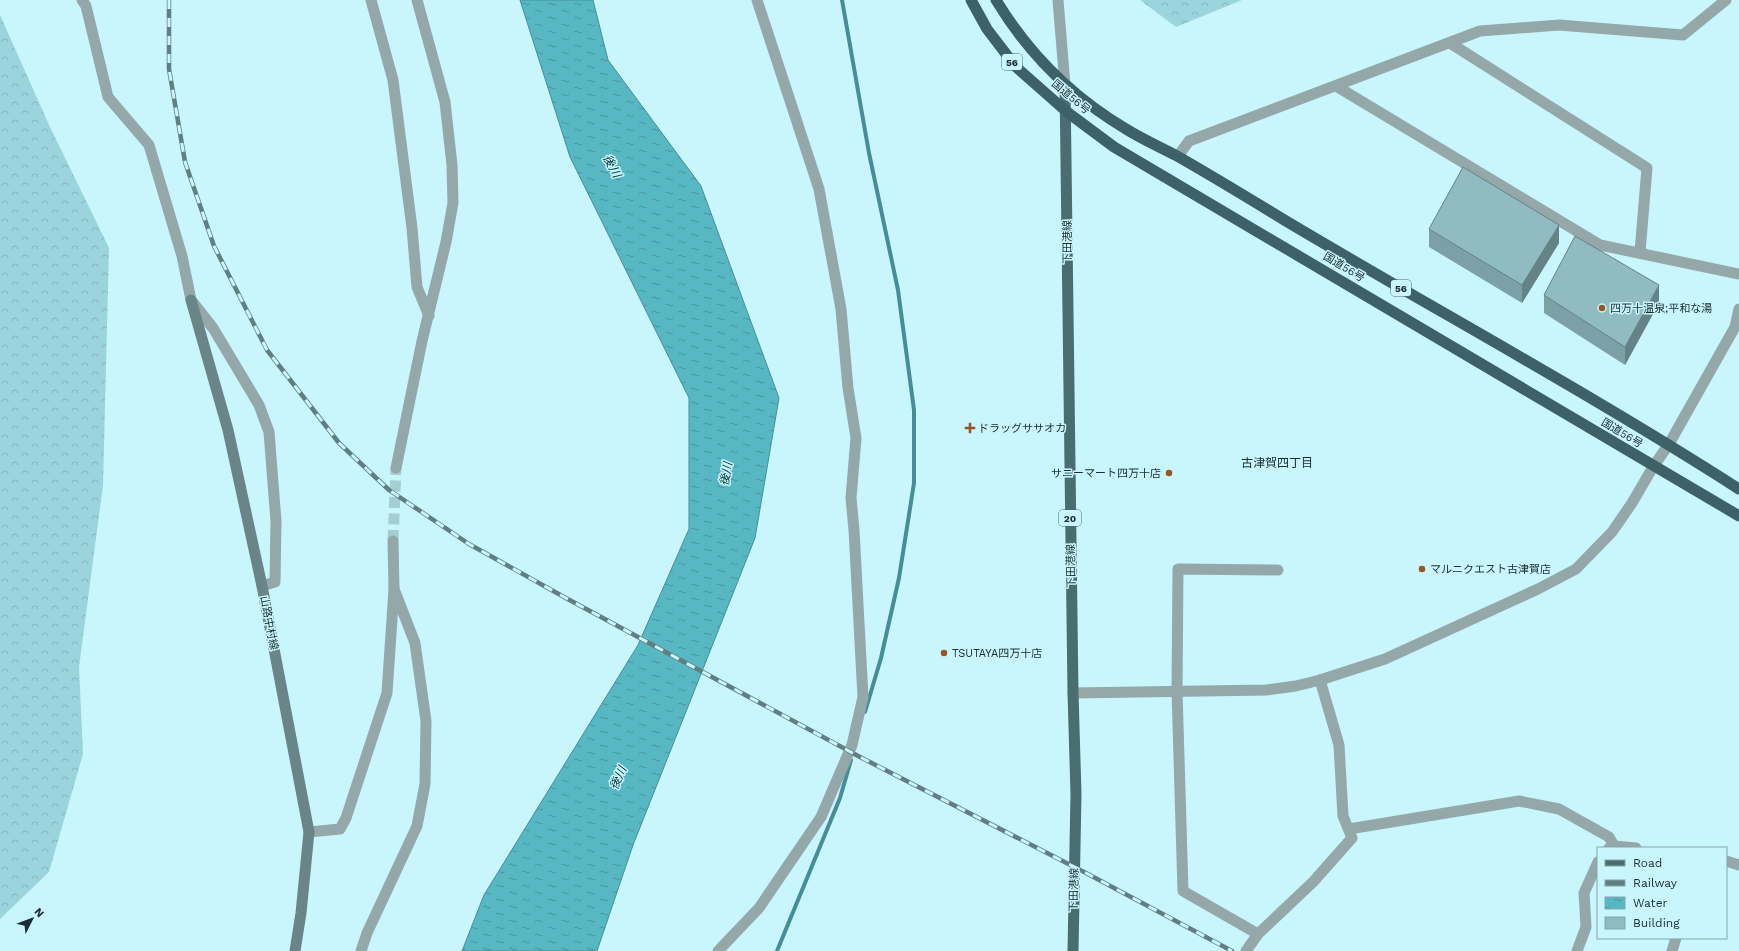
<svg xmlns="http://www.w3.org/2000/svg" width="1739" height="951" viewBox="0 0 1739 951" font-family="'Work Sans','Noto Sans JP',sans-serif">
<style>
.forest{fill:url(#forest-crowns)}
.water{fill:url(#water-ripples);stroke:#458e98}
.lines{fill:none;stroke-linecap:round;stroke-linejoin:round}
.stream{stroke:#458e98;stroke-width:4}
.minor-tunnel{stroke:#a5ced3;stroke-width:11;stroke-dasharray:11 5.5;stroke-linecap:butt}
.minor{stroke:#94a7a9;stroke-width:11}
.tertiary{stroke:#94a7a9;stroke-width:11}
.secondary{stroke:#698588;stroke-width:11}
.primary{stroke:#4a6d71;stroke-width:11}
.trunk{stroke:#3c6267;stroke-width:11}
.rail-casing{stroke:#617f83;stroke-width:4.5}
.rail{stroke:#c8f6fc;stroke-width:3;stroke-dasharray:9;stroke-linecap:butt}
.wall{fill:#7ba1a6}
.shaded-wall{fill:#648387}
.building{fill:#8fbbc1;stroke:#648387}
.poi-dot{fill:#975621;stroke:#c8f6fc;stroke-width:1.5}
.labels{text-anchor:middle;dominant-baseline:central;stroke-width:3;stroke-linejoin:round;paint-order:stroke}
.shield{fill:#c8f6fc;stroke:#4f696d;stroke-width:1}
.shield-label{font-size:10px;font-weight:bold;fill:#1b2d30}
.street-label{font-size:11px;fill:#1b2d30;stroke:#c8f6fc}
.poi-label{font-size:11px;fill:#1b2d30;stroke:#c8f6fc;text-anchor:start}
.water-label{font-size:12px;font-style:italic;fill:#04353a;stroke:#c8f6fc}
.neighbourhood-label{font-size:12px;fill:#1b2d30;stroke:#c8f6fc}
</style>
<defs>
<pattern id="forest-crowns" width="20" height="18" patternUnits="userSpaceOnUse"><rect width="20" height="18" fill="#9bd4dc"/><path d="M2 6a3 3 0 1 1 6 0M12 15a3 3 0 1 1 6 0" fill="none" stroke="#85b6bd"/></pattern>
<pattern id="water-ripples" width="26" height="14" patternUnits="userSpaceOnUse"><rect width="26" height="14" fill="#57b8c4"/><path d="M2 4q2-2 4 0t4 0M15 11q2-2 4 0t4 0" fill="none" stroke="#4796a0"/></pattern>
</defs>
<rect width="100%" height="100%" fill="#c8f6fc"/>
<g class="forest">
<path d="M 1140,0 L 1242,0 L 1176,27 Z"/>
<path d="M 0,15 L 50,127 L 109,248 L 103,485 L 79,667 L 83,754 L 49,872 L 0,919 Z"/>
</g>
<path class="water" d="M 520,0 L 593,0 L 608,60 L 701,186 L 779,398 L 755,538 L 633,845 L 597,951 L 462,951 L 484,895 L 638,645 L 689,529 L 689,398 L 570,157 Z"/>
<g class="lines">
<g class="stream">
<path d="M 842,0 L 869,153 L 898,290 L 914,410 L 914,483 L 899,578 L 881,658 L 865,712"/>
<path d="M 777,951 L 840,798 L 851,760"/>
</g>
<path class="minor-tunnel" d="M 393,541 L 396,468"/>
<g class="minor">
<path d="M 82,0 L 86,6 L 108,97 L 149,145 L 182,256 L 191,300 L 213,328 L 259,405 L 269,432 L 276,521 L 275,582 L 262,586"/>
<path d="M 371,0 L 393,80 L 412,228 L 417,287 L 429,316"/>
<path d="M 1450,43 L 1647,168 L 1640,252"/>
<path d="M 1336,86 L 1600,245 L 1739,274"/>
<path d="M 1178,156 L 1189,141 L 1480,31 L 1559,25 L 1683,35 L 1726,0"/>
<path d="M 396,468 L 422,341 L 446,242 L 453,203 L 452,165 L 445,102 L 417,0"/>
<path d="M 1349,829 L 1519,801 L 1559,809 L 1609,837 L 1614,846"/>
<path d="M 309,832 L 340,829 L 346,818 L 387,693 L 394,589 L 393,541"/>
<path d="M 1609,848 L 1614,846 L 1636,848"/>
<path d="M 1726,861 L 1739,865"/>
<path d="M 1258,934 L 1183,891 L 1177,691 L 1178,569 L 1278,570"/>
<path d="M 361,951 L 367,933 L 417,826 L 425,784 L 426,721 L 415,643 L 394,589"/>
<path d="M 718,951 L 759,908 L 821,817 L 852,745 L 863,697 L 854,530 L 851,498 L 856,438 L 848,388 L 841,309 L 819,189 L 757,0"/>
<path d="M 1246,951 L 1258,934 L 1313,882 L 1352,838 L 1343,816 L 1339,745 L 1320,680"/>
<path d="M 1577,951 L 1586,927 L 1584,893 L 1598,862"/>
<path d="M 1672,951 L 1676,938"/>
</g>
<g class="tertiary">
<path d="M 1058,0 L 1065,85"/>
<path d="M 1073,693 L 1266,690 L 1296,686 L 1320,680 L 1385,659 L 1538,589 L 1576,569 L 1612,532 L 1632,503 L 1653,467 L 1669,444 L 1735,327 L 1739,309"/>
</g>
<path class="secondary" d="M 191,300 L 228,430 L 262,586 L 309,832 L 301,913 L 295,951"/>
<path class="primary" d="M 1065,85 L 1073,693 L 1076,794 L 1073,951"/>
<g class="trunk">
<path d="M 971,0 L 987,29 L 1016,67 L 1067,112 L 1114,147 L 1739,516"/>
<path d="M 996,0 C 1028,53 1072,97 1126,129 C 1142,139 1160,147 1177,156 C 1214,177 1250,199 1286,221 C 1437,311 1591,394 1739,489"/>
</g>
<defs>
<path id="rail" d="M 169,0 L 169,69 L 185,162 L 214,246 L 267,350 L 339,443 L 389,490 L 469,544 L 564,597 L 860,757 L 1086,873 L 1232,951"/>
</defs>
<use href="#rail" class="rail-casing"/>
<use href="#rail" class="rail"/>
</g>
<g class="wall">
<path d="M 1429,229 L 1559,243 L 1522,303 L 1429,247 Z"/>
<path d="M 1544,295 L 1659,303 L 1625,365 L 1544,313 Z"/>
</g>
<g class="shaded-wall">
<path d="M 1559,225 L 1559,243 L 1522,303 L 1522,285 Z"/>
<path d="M 1659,285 L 1659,303 L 1625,365 L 1625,347 Z"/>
</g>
<g class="building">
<path d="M 1463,167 L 1559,225 L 1522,285 L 1429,229 Z"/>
<path d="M 1575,236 L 1659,285 L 1625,347 L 1544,295 Z"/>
</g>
<g class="poi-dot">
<circle cx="1602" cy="308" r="4"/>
<path d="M968 422h4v4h4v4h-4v4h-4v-4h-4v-4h4z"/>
<circle cx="1169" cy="473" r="4"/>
<circle cx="1422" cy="569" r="4"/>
<circle cx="944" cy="653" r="4"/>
</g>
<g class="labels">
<g class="shield">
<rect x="1002" y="54" width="20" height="16" rx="3"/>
<rect x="1391" y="280" width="20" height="16" rx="3"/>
<rect x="1059" y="510" width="22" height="16" rx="3"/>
</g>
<g class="shield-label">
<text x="1012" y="62">56</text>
<text x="1401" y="288">56</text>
<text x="1070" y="518">20</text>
</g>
<g class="street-label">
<text transform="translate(1071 97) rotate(40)">国道56号</text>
<text transform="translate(1067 242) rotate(-90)">下田港線</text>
<text transform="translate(1344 267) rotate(31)">国道56号</text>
<text transform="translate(1622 433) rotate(31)">国道56号</text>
<text transform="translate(1071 566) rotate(-91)">下田港線</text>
<text transform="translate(269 623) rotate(79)">山路中村線</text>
<text transform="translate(1074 890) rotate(-89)">下田港線</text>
</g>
<g class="poi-label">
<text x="1610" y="308">四万十温泉;平和な湯</text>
<text x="978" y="428">ドラッグササオカ</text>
<text x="1161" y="473" text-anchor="end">サニーマート四万十店</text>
<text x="1430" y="569">マルニクエスト古津賀店</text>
<text x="952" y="653">TSUTAYA四万十店</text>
</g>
<g class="water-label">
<text transform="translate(612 166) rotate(62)">後川</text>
<text transform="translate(726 474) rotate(-81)">後川</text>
<text transform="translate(618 778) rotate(-66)">後川</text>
</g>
<g class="neighbourhood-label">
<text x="1277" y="463">古津賀四丁目</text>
</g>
</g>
<rect x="1597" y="847" width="130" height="92" fill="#c8f6fc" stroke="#83a6aa"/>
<rect x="1605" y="860" width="20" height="6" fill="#4a6d71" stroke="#83a6aa"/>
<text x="1633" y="867" font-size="12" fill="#1b2d30">Road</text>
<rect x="1605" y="880" width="20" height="6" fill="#617f83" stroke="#83a6aa"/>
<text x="1633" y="887" font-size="12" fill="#1b2d30">Railway</text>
<rect x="1605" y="897" width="20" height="12" fill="url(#water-ripples)" stroke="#83a6aa"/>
<text x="1633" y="907" font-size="12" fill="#1b2d30">Water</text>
<rect x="1605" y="917" width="20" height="12" fill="#8fbbc1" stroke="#83a6aa"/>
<text x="1633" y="927" font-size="12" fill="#1b2d30">Building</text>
<g transform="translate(32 919) rotate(48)" stroke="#c8f6fc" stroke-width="3" paint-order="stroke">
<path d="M0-3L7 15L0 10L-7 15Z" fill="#1b2d30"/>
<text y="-6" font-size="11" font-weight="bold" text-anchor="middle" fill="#1b2d30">N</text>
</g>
</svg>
